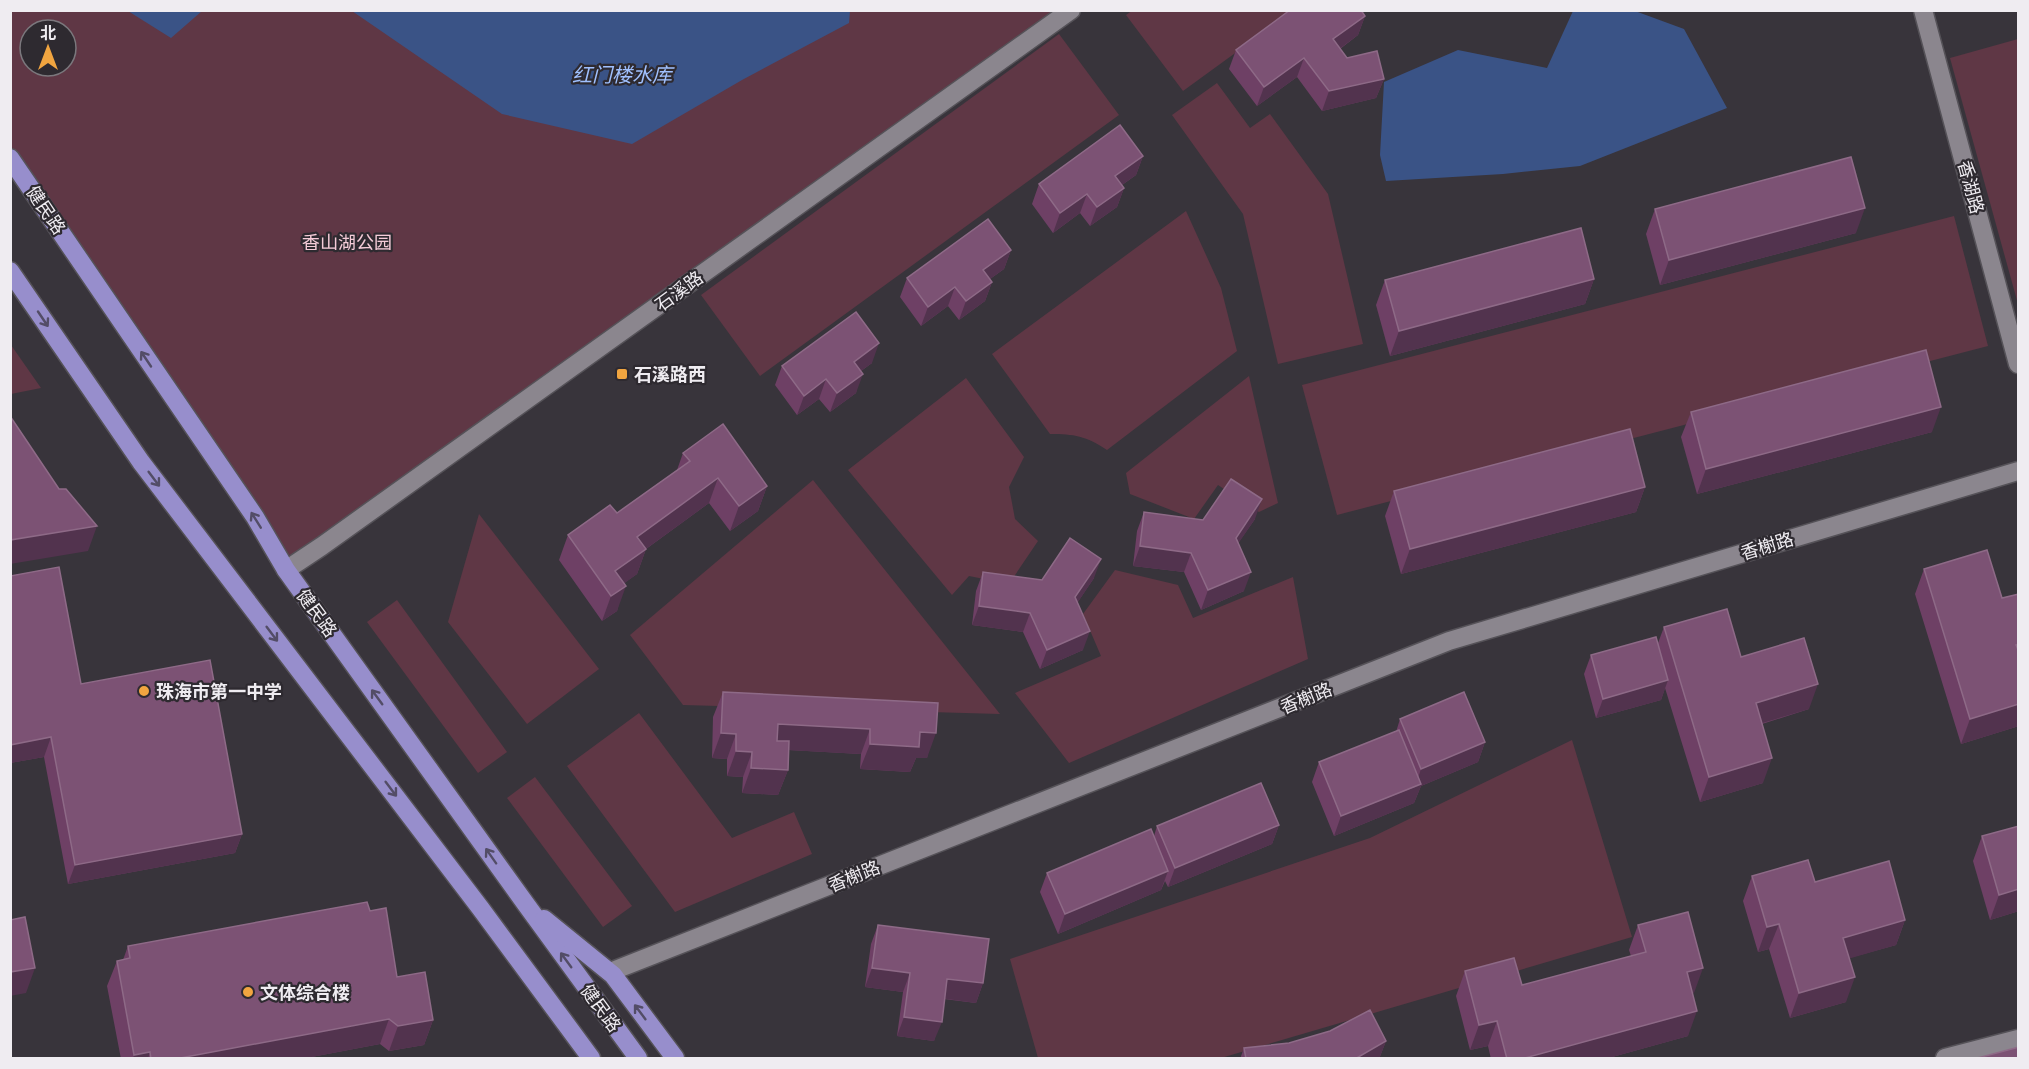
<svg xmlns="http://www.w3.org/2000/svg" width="2029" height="1069" viewBox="0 0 2029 1069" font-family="Raleway,'Noto Sans SC',sans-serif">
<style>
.green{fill:#5f3745;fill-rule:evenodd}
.water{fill:#3a5386}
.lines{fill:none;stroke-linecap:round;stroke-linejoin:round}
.street-casing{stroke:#555258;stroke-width:21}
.primary-casing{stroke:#555258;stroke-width:21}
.street{stroke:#8b868e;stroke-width:18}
.primary{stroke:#978ecc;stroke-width:18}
.wall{fill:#6e4065}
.shaded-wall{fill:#52334e}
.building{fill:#7c5274;stroke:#8e6a87;stroke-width:1.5}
.oneway{stroke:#534d67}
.poi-dot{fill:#f1a540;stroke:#2e2a30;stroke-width:2}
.labels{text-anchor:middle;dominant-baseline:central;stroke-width:4.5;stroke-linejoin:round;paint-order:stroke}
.street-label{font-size:18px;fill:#efecf1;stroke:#2e2a30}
.park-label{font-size:18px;fill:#f5ccd8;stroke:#2e2a30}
.poi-label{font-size:18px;font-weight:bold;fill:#efecf1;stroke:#2e2a30;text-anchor:start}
.water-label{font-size:20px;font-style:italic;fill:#a0c0fe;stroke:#2e2a30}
</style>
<rect width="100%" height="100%" fill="#38343b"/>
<g class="green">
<path d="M 1133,10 L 1293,11 L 1183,91 L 1126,15 Z"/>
<path d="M 10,11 L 1070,11 L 286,570 L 11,158 ZM 30,30 L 66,30 L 66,66 L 30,66 Z"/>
<path d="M 1059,34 L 1119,115 L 760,376 L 701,295 Z"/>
<path d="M 2018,39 L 2018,304 L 1950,58 Z"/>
<path d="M 1217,83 L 1250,128 L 1270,114 L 1328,194 L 1363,344 L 1278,364 L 1243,214 L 1172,115 Z"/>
<path d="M 1186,211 L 1221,288 L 1237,351 L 1107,450 C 1086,436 1074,434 1050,434 L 992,354 Z"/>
<path d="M 1954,216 L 1988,346 L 1337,515 L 1302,385 Z"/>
<path d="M 11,345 L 41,388 L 11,394 Z"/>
<path d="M 1249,376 L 1278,503 L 1259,512 L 1218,485 L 1194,519 L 1130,494 L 1126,473 Z"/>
<path d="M 966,378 L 1024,457 L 1009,487 L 1015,519 L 1038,541 L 1009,584 L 969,576 L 952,595 L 848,470 Z"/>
<path d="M 813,480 L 1000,714 L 683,705 L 630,635 Z"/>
<path d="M 479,514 L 599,669 L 527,724 L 448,622 Z"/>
<path d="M 1115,570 L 1178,585 L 1193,618 L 1293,577 L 1308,659 L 1069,763 L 1015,693 L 1101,656 L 1083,614 Z"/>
<path d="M 397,600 L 507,752 L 478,773 L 367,622 Z"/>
<path d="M 639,713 L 732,838 L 794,812 L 812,854 L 675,912 L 567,766 Z"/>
<path d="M 1572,740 L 1632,937 L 1221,1058 L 1038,1058 L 1010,959 L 1370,838 Z"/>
<path d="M 535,777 L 632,906 L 603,927 L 507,798 Z"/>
</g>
<g class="water">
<path d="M 128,11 L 202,11 L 171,38 Z"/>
<path d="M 352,11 L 850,11 L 849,23 L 742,80 L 632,144 L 502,114 Z"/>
<path d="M 1573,11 L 1635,11 L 1684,29 L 1727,108 L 1580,166 L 1503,174 L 1386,181 L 1380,155 L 1384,82 L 1458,50 L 1547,68 Z"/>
</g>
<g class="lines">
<defs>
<g id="street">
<path d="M 1923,10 L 2018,364"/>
<path d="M 286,570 L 322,546 L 1071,10"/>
<path d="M 610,972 L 1449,641 L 2018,471"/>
<path d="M 1945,1058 L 2018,1039"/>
</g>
<g id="primary">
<path d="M 10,158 L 255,517 L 286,570 L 525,903 L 638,1058"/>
<path d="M 10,271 L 141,462 L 481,909 L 591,1058"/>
<path d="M 544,919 L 613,975 L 675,1058"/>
</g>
</defs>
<use href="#street" class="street-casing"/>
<use href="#primary" class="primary-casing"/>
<use href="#street" class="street"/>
<use href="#primary" class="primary"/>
</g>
<g class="wall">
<path d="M 1365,16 L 1358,35 L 1340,49 L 1347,58 L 1384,79 L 1376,98 L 1322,111 L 1297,77 L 1257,106 L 1229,69 L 1236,50 Z"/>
<path d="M 1143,156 L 1136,175 L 1122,185 L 1124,188 L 1117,207 L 1090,226 L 1080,213 L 1053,233 L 1032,204 L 1039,184 Z"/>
<path d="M 1655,209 L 1856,233 L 1660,285 L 1646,234 Z"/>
<path d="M 1011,250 L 1004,269 L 990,279 L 992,282 L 985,301 L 959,320 L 948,306 L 921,326 L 900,297 L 907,278 Z"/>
<path d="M 1594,279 L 1585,304 L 1390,356 L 1376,305 L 1385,280 Z"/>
<path d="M 872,363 L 861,371 L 856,393 L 830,412 L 819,399 L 797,415 L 775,385 L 782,366 Z"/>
<path d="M 1691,412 L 1932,432 L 1697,494 L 1681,437 Z"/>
<path d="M 683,453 L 767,486 L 758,511 L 730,531 L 709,503 L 646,549 L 637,574 L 624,583 L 617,611 L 602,621 L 559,560 L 568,535 L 617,513 L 677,470 Z"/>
<path d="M 1645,487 L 1636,512 L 1401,574 L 1385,516 L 1394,491 Z"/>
<path d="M 1144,512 L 1203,520 L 1255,519 L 1238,543 L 1244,591 L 1201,610 L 1184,572 L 1133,566 L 1137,531 Z"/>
<path d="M 1924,569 L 2002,598 L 2019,594 L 2019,726 L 1961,744 L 1915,594 Z"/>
<path d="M 983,572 L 1042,580 L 1094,578 L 1077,603 L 1083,650 L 1040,669 L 1023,632 L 972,625 L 976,591 Z"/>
<path d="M 1664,627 L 1741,657 L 1809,709 L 1762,724 L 1763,783 L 1700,802 L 1665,688 L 1661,700 L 1596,718 L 1584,674 L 1591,655 L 1658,643 Z"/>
<path d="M 81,684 L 242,834 L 235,853 L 68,884 L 44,757 L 10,763 Z"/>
<path d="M 723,692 L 938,703 L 927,758 L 916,758 L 910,772 L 860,769 L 861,754 L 789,750 L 788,770 L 778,795 L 742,793 L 743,777 L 727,776 L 727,759 L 712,758 L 713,717 Z"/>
<path d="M 1400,719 L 1485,742 L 1478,762 L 1421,786 L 1414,803 L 1334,836 L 1312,782 L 1319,762 L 1396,732 Z"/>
<path d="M 1279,825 L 1272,844 L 1168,887 L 1165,881 L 1161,890 L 1058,934 L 1040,892 L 1047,873 L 1154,836 L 1157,826 Z"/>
<path d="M 1982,836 L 2019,911 L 1990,920 L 1973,861 Z"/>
<path d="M 1752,876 L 1815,882 L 1905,920 L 1896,945 L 1849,958 L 1846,1002 L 1790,1018 L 1769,949 L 1758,952 L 1743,901 Z"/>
<path d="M 878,925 L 983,983 L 976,1003 L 944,999 L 934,1041 L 897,1036 L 903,992 L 865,987 L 871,944 Z"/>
<path d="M 1638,925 L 1694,993 L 1693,993 L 1688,1036 L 1605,1059 L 1491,1059 L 1488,1046 L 1470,1050 L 1456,996 L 1465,971 L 1522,985 L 1631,956 L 1629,950 Z"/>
<path d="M 128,946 L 397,977 L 433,1020 L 424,1045 L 389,1051 L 380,1044 L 301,1059 L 121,1059 L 107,986 L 117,961 L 123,960 Z"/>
<path d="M 1386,1041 L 1379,1059 L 1240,1059 L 1244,1048 Z"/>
</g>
<g class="shaded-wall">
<path d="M 1365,16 L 1358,35 L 1326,59 L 1333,39 Z"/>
<path d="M 1304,58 L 1297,77 L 1257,106 L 1264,87 Z"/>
<path d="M 1384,79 L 1376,98 L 1322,111 L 1329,91 Z"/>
<path d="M 1143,156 L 1136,175 L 1108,195 L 1115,176 Z"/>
<path d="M 1124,188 L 1117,207 L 1090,226 L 1097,207 Z"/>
<path d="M 1087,194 L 1080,213 L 1053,233 L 1060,213 Z"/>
<path d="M 1865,208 L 1856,233 L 1660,285 L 1669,260 Z"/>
<path d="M 1011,250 L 1004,269 L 976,289 L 983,270 Z"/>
<path d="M 1594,279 L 1585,304 L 1390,356 L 1399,331 Z"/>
<path d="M 992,282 L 985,301 L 959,320 L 966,301 Z"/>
<path d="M 955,287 L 948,306 L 921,326 L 928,307 Z"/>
<path d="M 879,343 L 872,363 L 847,381 L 854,362 Z"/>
<path d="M 863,374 L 856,393 L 830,412 L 837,393 Z"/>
<path d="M 826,379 L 819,399 L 797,415 L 804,396 Z"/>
<path d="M 1941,407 L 1932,432 L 1697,494 L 1706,469 Z"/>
<path d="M 718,478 L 709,503 L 628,562 L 637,537 Z"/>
<path d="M 767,486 L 758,511 L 730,531 L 739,506 Z"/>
<path d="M 1645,487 L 1636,512 L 1401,574 L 1410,549 Z"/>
<path d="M 1262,499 L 1255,519 L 1229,557 L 1236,538 Z"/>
<path d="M 97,526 L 88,551 L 10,564 L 10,540 Z"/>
<path d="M 1140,546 L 1191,553 L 1184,572 L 1133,566 Z"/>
<path d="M 646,549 L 637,574 L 610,594 L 615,571 Z"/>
<path d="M 1101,559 L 1094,578 L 1068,617 L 1075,597 Z"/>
<path d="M 1251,572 L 1244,591 L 1201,610 L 1208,590 Z"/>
<path d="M 626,586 L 617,611 L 602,621 L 611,596 Z"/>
<path d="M 979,606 L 1030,613 L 1023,632 L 972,625 Z"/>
<path d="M 1090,631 L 1083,650 L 1040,669 L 1047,650 Z"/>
<path d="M 1668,680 L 1661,700 L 1596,718 L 1603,699 Z"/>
<path d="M 1818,684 L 1809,709 L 1746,728 L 1756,703 Z"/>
<path d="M 2019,704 L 2019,726 L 1961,744 L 1970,719 Z"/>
<path d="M 778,724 L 870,729 L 861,754 L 769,749 Z"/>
<path d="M 920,732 L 936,733 L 927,758 L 916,758 L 910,772 L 860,769 L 870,744 Z"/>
<path d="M 721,733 L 736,734 L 727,759 L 712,758 Z"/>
<path d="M 51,737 L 44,757 L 10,763 L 10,745 Z"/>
<path d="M 1485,742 L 1478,762 L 1421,786 L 1414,803 L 1334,836 L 1341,816 L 1415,787 L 1421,769 Z"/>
<path d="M 736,751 L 752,752 L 743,777 L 727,776 Z"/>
<path d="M 1772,758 L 1763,783 L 1700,802 L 1709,777 Z"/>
<path d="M 751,768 L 788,770 L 778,795 L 742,793 Z"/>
<path d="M 1279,825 L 1272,844 L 1168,887 L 1175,868 Z"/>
<path d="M 242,834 L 235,853 L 68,884 L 75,865 Z"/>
<path d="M 1168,871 L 1161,890 L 1058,934 L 1065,914 Z"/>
<path d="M 2019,889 L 2019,911 L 1990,920 L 1999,895 Z"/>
<path d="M 1905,920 L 1896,945 L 1834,963 L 1843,938 Z"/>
<path d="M 1779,924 L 1769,949 L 1758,952 L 1767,927 Z"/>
<path d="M 35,968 L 26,993 L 10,996 L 10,972 Z"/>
<path d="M 872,968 L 910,973 L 903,992 L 865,987 Z"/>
<path d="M 1703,968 L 1694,993 L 1678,997 L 1687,972 Z"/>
<path d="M 1855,977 L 1846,1002 L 1790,1018 L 1799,993 Z"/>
<path d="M 947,979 L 983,983 L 976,1003 L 940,998 Z"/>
<path d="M 1697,1011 L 1688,1036 L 1605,1059 L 1521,1059 Z"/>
<path d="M 904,1017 L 942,1022 L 934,1041 L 897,1036 Z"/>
<path d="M 389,1019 L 380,1044 L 301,1059 L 175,1059 Z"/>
<path d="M 433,1020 L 424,1045 L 389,1051 L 398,1026 Z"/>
<path d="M 1497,1021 L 1488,1046 L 1470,1050 L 1479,1025 Z"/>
<path d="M 1386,1041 L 1379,1059 L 1355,1059 Z"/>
<path d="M 150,1052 L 148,1059 L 133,1059 L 134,1055 Z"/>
</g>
<g class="building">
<path d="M 1290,10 L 1361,10 L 1365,16 L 1333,39 L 1347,58 L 1377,51 L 1384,79 L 1329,91 L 1304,58 L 1264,87 L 1236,50 Z"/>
<path d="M 1120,125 L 1143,156 L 1115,176 L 1124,188 L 1097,207 L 1087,194 L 1060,213 L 1039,184 Z"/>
<path d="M 1851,157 L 1865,208 L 1669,260 L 1655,209 Z"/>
<path d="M 988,219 L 1011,250 L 983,270 L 992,282 L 966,301 L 955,287 L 928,307 L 907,278 Z"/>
<path d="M 1581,228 L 1594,279 L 1399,331 L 1385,280 Z"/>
<path d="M 856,312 L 879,343 L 854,362 L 863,374 L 837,393 L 826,379 L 804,396 L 782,366 Z"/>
<path d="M 1926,350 L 1941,407 L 1706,469 L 1691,412 Z"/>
<path d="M 10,416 L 59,489 L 66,489 L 97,526 L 10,540 Z"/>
<path d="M 723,424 L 767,486 L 739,506 L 718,478 L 637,537 L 646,549 L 615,571 L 626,586 L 611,596 L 568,535 L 610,505 L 617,513 L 690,461 L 683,453 Z"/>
<path d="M 1630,429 L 1645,487 L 1410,549 L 1394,491 Z"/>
<path d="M 1231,479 L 1262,499 L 1236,538 L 1251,572 L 1208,590 L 1191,553 L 1140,546 L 1144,512 L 1203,520 Z"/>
<path d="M 1070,538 L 1101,559 L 1075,597 L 1090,631 L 1047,650 L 1030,613 L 979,606 L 983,572 L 1042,580 Z"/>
<path d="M 1987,550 L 2002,598 L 2019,594 L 2019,644 L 2016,645 L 2019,652 L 2019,704 L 1970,719 L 1924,569 Z"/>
<path d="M 59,567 L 81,684 L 210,660 L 242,834 L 75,865 L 51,737 L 10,745 L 10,576 Z"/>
<path d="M 1727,609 L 1741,657 L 1804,638 L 1818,684 L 1756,703 L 1772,758 L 1709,777 L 1664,627 Z"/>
<path d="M 1656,637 L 1668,680 L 1603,699 L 1591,655 Z"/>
<path d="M 723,692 L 938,703 L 936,733 L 920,732 L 919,747 L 870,744 L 870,729 L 778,724 L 777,741 L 789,741 L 788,770 L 751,768 L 752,752 L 736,751 L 736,734 L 721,733 Z"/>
<path d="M 1464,692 L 1485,742 L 1421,769 L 1400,719 Z"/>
<path d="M 1399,730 L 1421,784 L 1341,816 L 1319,762 Z"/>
<path d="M 1261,783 L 1279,825 L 1175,868 L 1157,826 Z"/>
<path d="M 2019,826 L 2019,889 L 1999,895 L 1982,836 Z"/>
<path d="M 1151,829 L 1168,871 L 1065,914 L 1047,873 Z"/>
<path d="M 1808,860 L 1815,882 L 1889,861 L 1905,920 L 1843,938 L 1855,977 L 1799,993 L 1779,924 L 1767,927 L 1752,876 Z"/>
<path d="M 367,902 L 370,911 L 386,908 L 397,977 L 425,972 L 433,1020 L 398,1026 L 389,1019 L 175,1059 L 151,1059 L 150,1052 L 134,1055 L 117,961 L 130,958 L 128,946 Z"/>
<path d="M 1688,912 L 1703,968 L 1687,972 L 1697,1011 L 1521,1059 L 1507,1059 L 1497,1021 L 1479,1025 L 1465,971 L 1514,958 L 1522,985 L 1646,952 L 1638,925 Z"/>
<path d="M 25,917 L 35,968 L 10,972 L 10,920 Z"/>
<path d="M 878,925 L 989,939 L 983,983 L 947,979 L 942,1022 L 904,1017 L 910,973 L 872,968 Z"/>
<path d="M 1370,1010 L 1386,1041 L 1355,1059 L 1246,1059 L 1244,1048 L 1289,1043 L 1330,1031 Z"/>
<path d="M 2019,1047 L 2019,1059 L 1974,1059 Z"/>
</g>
<defs><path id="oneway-shaft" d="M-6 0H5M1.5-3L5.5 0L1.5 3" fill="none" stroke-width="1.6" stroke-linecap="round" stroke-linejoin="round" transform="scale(1.5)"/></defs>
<g class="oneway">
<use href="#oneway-shaft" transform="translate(43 319) rotate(56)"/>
<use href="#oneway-shaft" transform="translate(146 359) rotate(-124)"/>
<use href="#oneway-shaft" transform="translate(154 479) rotate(53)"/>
<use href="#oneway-shaft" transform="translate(256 520) rotate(-122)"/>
<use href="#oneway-shaft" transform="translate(272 634) rotate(53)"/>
<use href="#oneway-shaft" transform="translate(377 697) rotate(-126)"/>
<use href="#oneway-shaft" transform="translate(391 789) rotate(53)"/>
<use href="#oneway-shaft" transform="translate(491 856) rotate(-125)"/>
<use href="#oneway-shaft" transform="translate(566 960) rotate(-126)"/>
<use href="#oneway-shaft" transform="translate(640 1012) rotate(-127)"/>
</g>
<g class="poi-dot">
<rect x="616" y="368" width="12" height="12" rx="3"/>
<circle cx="144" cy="691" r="6"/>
<circle cx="248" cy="992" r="6"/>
</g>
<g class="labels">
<g class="street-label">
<text transform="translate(1971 187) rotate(75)">香湖路</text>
<text transform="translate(46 210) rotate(56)">健民路</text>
<text transform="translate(679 291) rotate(-36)">石溪路</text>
<text transform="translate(1767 546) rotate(-17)">香榭路</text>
<text transform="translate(317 613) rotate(54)">健民路</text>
<text transform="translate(1306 698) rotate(-22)">香榭路</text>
<text transform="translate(854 876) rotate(-22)">香榭路</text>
<text transform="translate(601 1008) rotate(54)">健民路</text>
</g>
<g class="park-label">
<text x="347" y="242">香山湖公园</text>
</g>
<g class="poi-label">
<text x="634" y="374">石溪路西</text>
<text x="156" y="691">珠海市第一中学</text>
<text x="260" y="992">文体综合楼</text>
</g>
<g class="water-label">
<text x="622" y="75">红门楼水库</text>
</g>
</g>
<rect width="2029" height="1069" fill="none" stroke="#efecf1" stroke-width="24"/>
<g transform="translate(48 48)"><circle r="28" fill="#2e2a30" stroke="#7b787d" stroke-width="1.5"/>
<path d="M0-4.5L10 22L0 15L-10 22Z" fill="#f1a540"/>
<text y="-9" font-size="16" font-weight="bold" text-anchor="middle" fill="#efecf1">北</text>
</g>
</svg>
